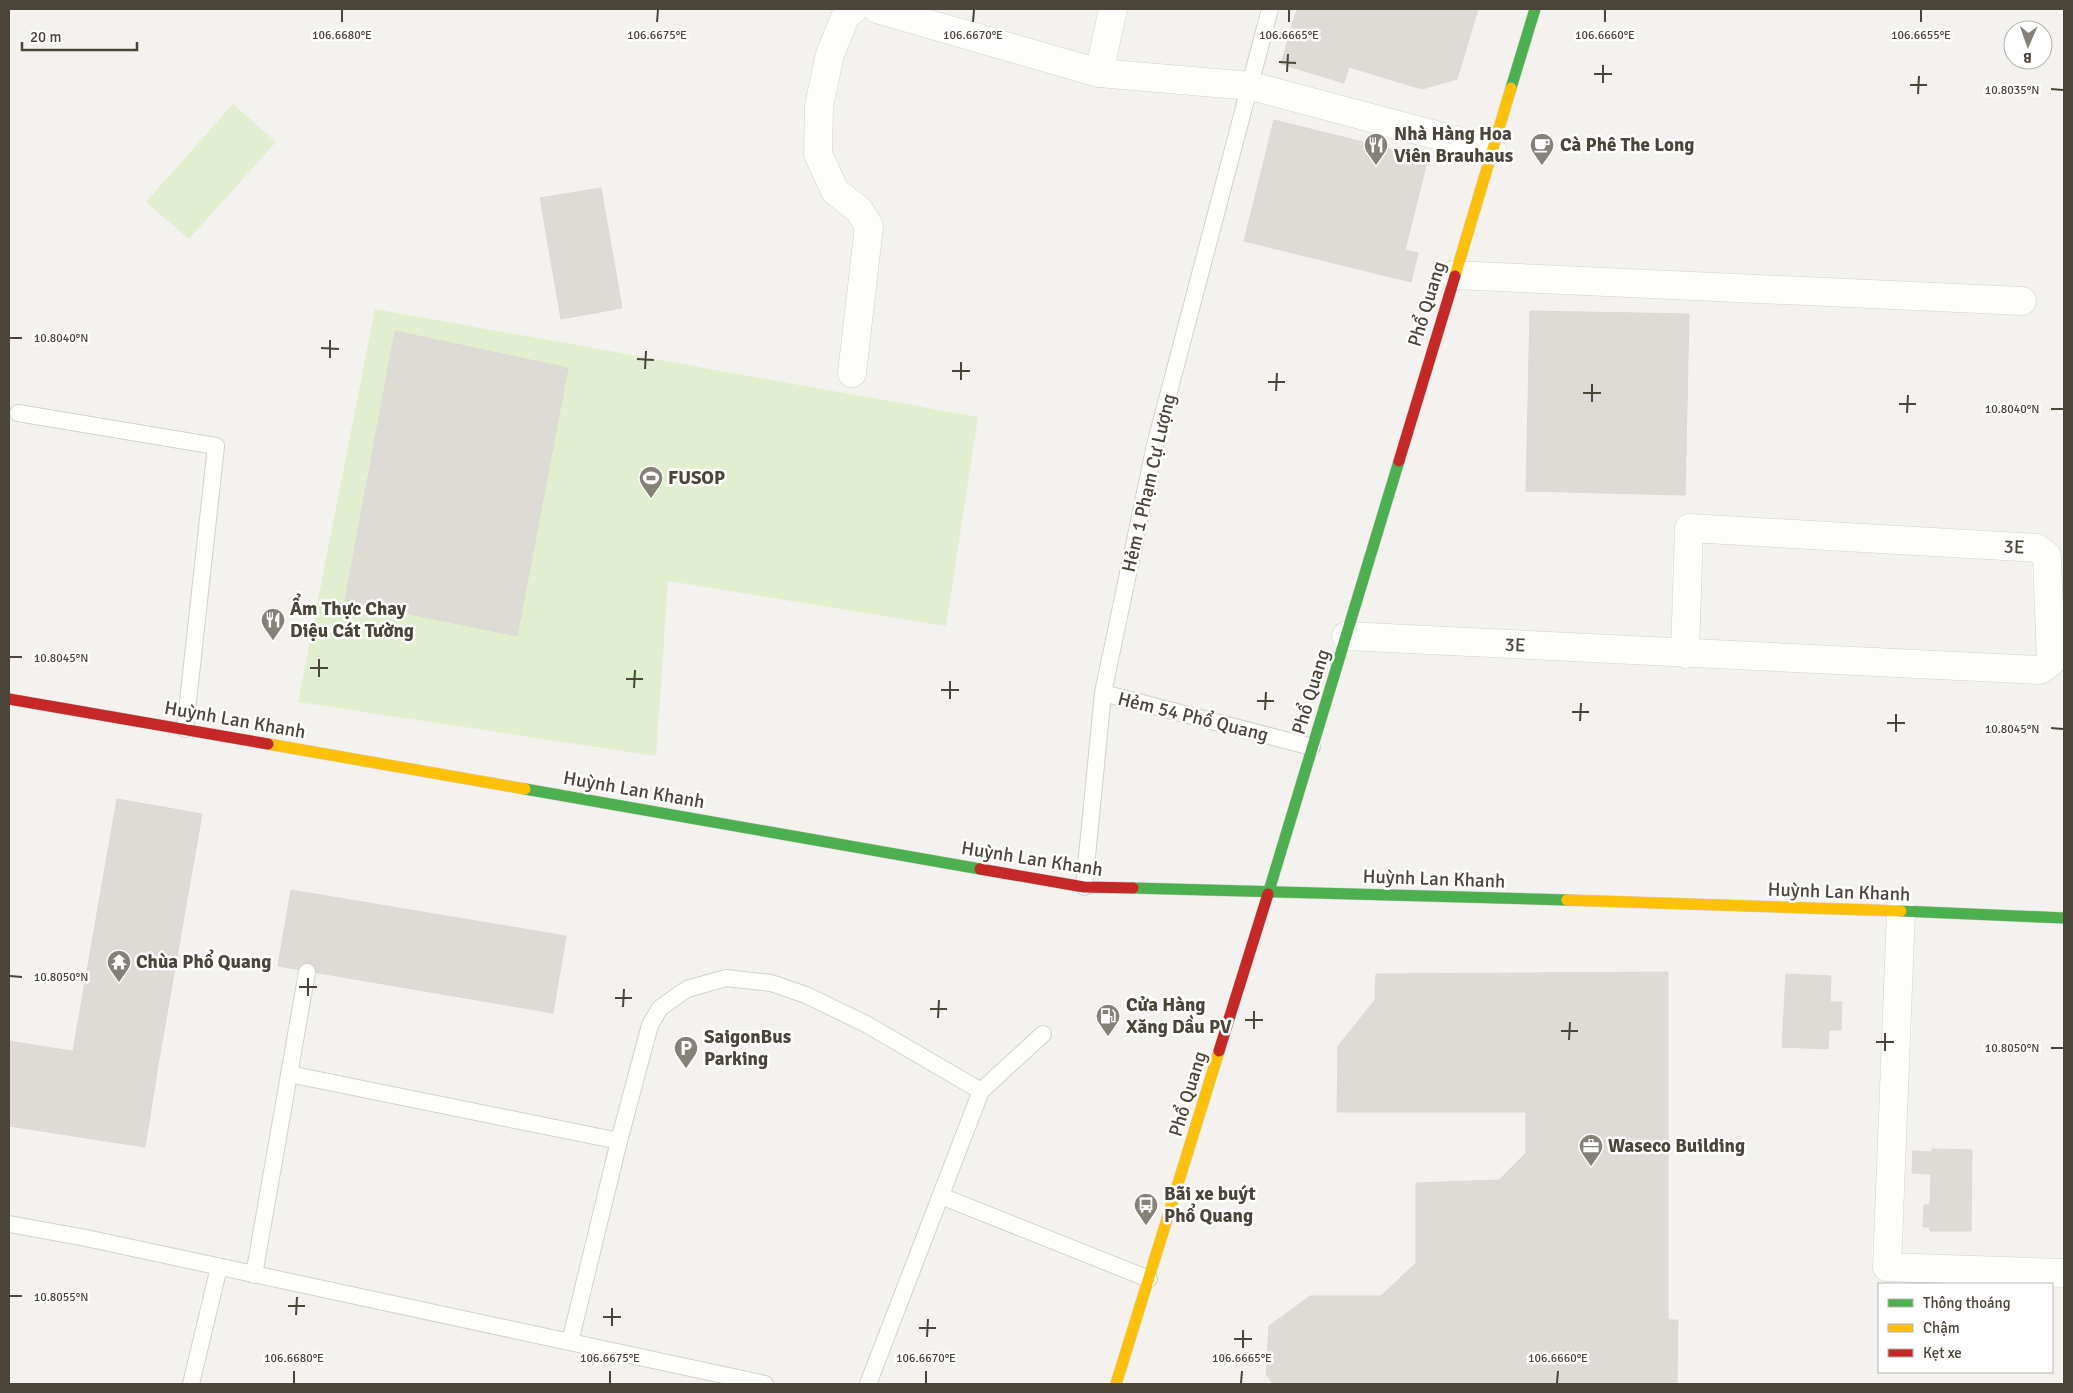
<svg xmlns="http://www.w3.org/2000/svg" width="2073" height="1393" viewBox="0 0 2073 1393" font-family="Signika,sans-serif">
<style>
.green{fill:#e1eecf}
.building{fill:#dedbd6;stroke:#dcd9d4}
.lines{fill:none;stroke-linecap:round;stroke-linejoin:round}
.lane-casing{stroke:#d2d0cb;stroke-width:18}
.street-casing{stroke:#d2d0cb;stroke-width:29}
.fast-casing{stroke:#d3cfc5;stroke-width:12}
.slow-casing{stroke:#d3cfc5;stroke-width:12}
.jam-casing{stroke:#d3cfc5;stroke-width:12}
.lane{stroke:#fdfdfc;stroke-width:16}
.street{stroke:#fdfdfc;stroke-width:28}
.fast{stroke:#4caf50;stroke-width:11}
.slow{stroke:#ffc107;stroke-width:11}
.jam{stroke:#c62828;stroke-width:11}
.ticks{fill:none;stroke:#4b4439;stroke-width:2}
.labels{text-anchor:middle;dominant-baseline:central;stroke-width:5;stroke-linejoin:round;paint-order:stroke}
.poi-label{font-size:19px;font-weight:bold;fill:#4b4439;stroke:#fff;text-anchor:start}
.street-label{font-size:19px;fill:#4b4439;stroke:#fff}
.ticks-label{font-size:12px;text-anchor:middle;fill:#4b4439;stroke:#fff;stroke-width:5;stroke-linejoin:round;paint-order:stroke}
</style>
<rect width="100%" height="100%" fill="#f4f2ee"/>
<g class="green">
<path d="M 233,104 L 276,142 L 189,239 L 146,202 Z"/>
<path d="M 375,309 L 978,417 L 946,626 L 668,581 L 656,756 L 298,702 Z"/>
</g>
<g class="building">
<path d="M 1297,9 L 1478,9 L 1457,79 L 1422,89 L 1349,67 L 1344,83 L 1281,64 Z"/>
<path d="M 1274,120 L 1428,158 L 1405,250 L 1418,253 L 1411,282 L 1244,241 Z"/>
<path d="M 601,188 L 622,308 L 561,319 L 540,198 Z"/>
<path d="M 1530,311 L 1689,314 L 1685,495 L 1526,491 Z"/>
<path d="M 395,331 L 568,368 L 517,636 L 345,601 Z"/>
<path d="M 117,799 L 202,814 L 158,1065 L 73,1051 Z"/>
<path d="M 291,890 L 566,936 L 553,1013 L 278,966 Z"/>
<path d="M 1668,972 L 1668,1320 L 1678,1320 L 1677,1384 L 1273,1384 L 1266,1374 L 1269,1326 L 1310,1296 L 1381,1296 L 1416,1263 L 1416,1183 L 1499,1180 L 1526,1153 L 1526,1112 L 1337,1112 L 1338,1046 L 1375,1000 L 1376,974 Z"/>
<path d="M 1786,974 L 1831,976 L 1830,1002 L 1842,1002 L 1841,1030 L 1829,1030 L 1828,1049 L 1782,1047 Z"/>
<path d="M 9,1041 L 158,1065 L 145,1147 L 9,1126 Z"/>
<path d="M 1932,1149 L 1972,1150 L 1971,1231 L 1930,1231 L 1930,1227 L 1923,1227 L 1924,1205 L 1930,1205 L 1931,1174 L 1912,1173 L 1913,1151 L 1932,1152 Z"/>
</g>
<g class="lines">
<defs>
<g id="lane">
<path d="M 18,413 L 216,446 L 185,729"/>
<path d="M 1103,693 L 1312,747"/>
<path d="M 1084,887 L 1103,693 L 1155,445 L 1270,9"/>
<path d="M 289,1074 L 619,1141"/>
<path d="M 941,1196 L 1149,1279"/>
<path d="M 9,1224 L 86,1238 L 765,1384"/>
<path d="M 254,1275 L 307,972"/>
<path d="M 570,1342 L 619,1141 L 650,1025 L 660,1008 L 687,989 L 726,978 L 771,983 L 806,995 L 866,1024 L 981,1091"/>
<path d="M 191,1384 L 219,1267"/>
<path d="M 868,1384 L 981,1091 L 1043,1034"/>
</g>
<g id="street">
<path d="M 877,9 L 1099,73 L 1251,86 L 1492,150"/>
<path d="M 1099,73 L 1113,9"/>
<path d="M 1454,275 L 2022,301"/>
<path d="M 852,373 L 869,226 L 859,210 L 835,191 L 818,154 L 819,106 L 830,54 L 846,15 L 854,9"/>
<path d="M 1346,636 L 2040,670 L 2051,662 L 2047,556 L 2037,548 L 1689,528 L 1685,654"/>
<path d="M 1901,911 L 1887,1267 L 2064,1273"/>
</g>
<g id="fast">
<path d="M 1511,88 L 1535,9"/>
<path d="M 525,789 L 980,869"/>
<path d="M 1133,888 L 1567,900"/>
<path d="M 1268,894 L 1399,461"/>
<path d="M 1901,911 L 2064,918"/>
</g>
<g id="slow">
<path d="M 1455,276 L 1511,88"/>
<path d="M 268,744 L 525,789"/>
<path d="M 1567,900 L 1901,911"/>
<path d="M 1116,1384 L 1219,1051"/>
</g>
<g id="jam">
<path d="M 1399,461 L 1455,276"/>
<path d="M 9,699 L 268,744"/>
<path d="M 980,869 L 1084,887 L 1133,888"/>
<path d="M 1219,1051 L 1268,894"/>
</g>
</defs>
<use href="#lane" class="lane-casing"/>
<use href="#street" class="street-casing"/>
<use href="#fast" class="fast-casing"/>
<use href="#slow" class="slow-casing"/>
<use href="#jam" class="jam-casing"/>
<use href="#lane" class="lane"/>
<use href="#street" class="street"/>
<use href="#fast" class="fast"/>
<use href="#slow" class="slow"/>
<use href="#jam" class="jam"/>
</g>
<path class="ticks" d="M 342,22 L 342,10M 657,22 L 658,10M 973,22 L 974,10M 1289,22 L 1289,10M 1605,22 L 1605,10M 1921,22 L 1921,10M 1279,62 L 1296,63M 1287,72 L 1288,54M 1594,74 L 1612,74M 1603,83 L 1603,65M 1910,85 L 1927,85M 2051,89 L 2063,90M 1918,94 L 1919,76M 10,338 L 22,338M 321,348 L 339,349M 330,358 L 330,340M 637,359 L 654,360M 645,369 L 646,351M 952,371 L 970,371M 961,380 L 961,362M 1268,382 L 1285,382M 1276,391 L 1277,373M 1583,393 L 1601,393M 1592,402 L 1592,384M 1899,404 L 1916,404M 2051,409 L 2063,409M 1907,413 L 1908,395M 10,657 L 22,657M 310,668 L 328,668M 319,677 L 319,659M 626,679 L 643,679M 634,688 L 635,670M 941,690 L 959,690M 950,699 L 950,681M 1257,701 L 1274,701M 1265,710 L 1266,692M 1572,712 L 1589,712M 1580,721 L 1581,703M 1887,723 L 1905,723M 2051,728 L 2063,729M 1896,732 L 1896,714M 10,976 L 22,977M 299,987 L 317,987M 308,996 L 308,978M 615,998 L 632,998M 623,1007 L 624,989M 930,1009 L 947,1009M 938,1018 L 939,1000M 1245,1020 L 1263,1020M 1254,1029 L 1254,1011M 1561,1031 L 1578,1031M 1569,1040 L 1570,1022M 1876,1042 L 1894,1042M 2051,1048 L 2063,1048M 1885,1051 L 1885,1033M 10,1296 L 22,1296M 288,1306 L 305,1306M 296,1315 L 297,1297M 603,1317 L 621,1317M 612,1326 L 612,1308M 919,1328 L 936,1328M 927,1337 L 928,1319M 1234,1339 L 1252,1339M 1243,1348 L 1243,1330M 294,1383 L 294,1371M 610,1383 L 610,1371M 926,1383 L 926,1371M 1241,1383 L 1242,1371M 1557,1383 L 1558,1371"/>
<defs>
<symbol id="restaurant-pin" viewBox="-11 -11 22 30"><path d="M0 17L-7.5 6A9.5 9.5 0 1 1 7.5 6Z" fill="#868178" stroke="#fff"/><path d="M-5-6h1v4h1v-4h1v4h1v-4h1v5L-1.5 .5V6h-2V.5L-5-1ZM5-6V6H3V1.5H1.5Q1.5-4 5-6Z" fill="#fff"/></symbol>
<symbol id="cafe-pin" viewBox="-11 -11 22 30"><path d="M0 17L-7.5 6A9.5 9.5 0 1 1 7.5 6Z" fill="#868178" stroke="#fff"/><path d="M-5.5-4.5H6V0H3Q3 3.5 0 3.5H-2.5Q-5.5 3.5-5.5 0ZM3-3.2v2h1.7v-2ZM-6 4.5H4V6H-6Z" fill="#fff"/></symbol>
<symbol id="stadium-pin" viewBox="-11 -11 22 30"><path d="M0 17L-7.5 6A9.5 9.5 0 1 1 7.5 6Z" fill="#868178" stroke="#fff"/><path d="M0-5a6.5 5 0 1 0 0 10a6.5 5 0 1 0 0-10ZM-3.5-1.8h7v3.6h-7Z" fill="#fff"/></symbol>
<symbol id="temple-pin" viewBox="-11 -11 22 30"><path d="M0 17L-7.5 6A9.5 9.5 0 1 1 7.5 6Z" fill="#868178" stroke="#fff"/><path d="M0-6L5-2H3V0L6.5 2.5H4V6H1.5V3h-3V6H-4V2.5H-6.5L-3 0V-2H-5Z" fill="#fff"/></symbol>
<symbol id="fuel-pin" viewBox="-11 -11 22 30"><path d="M0 17L-7.5 6A9.5 9.5 0 1 1 7.5 6Z" fill="#868178" stroke="#fff"/><path d="M-5.5-6h7V0h2V4h1.3V-2.5L3-4.5l.8-.8L6-3V5H2.5V1h-1V6h-7ZM-4.2-4.7v3.2H.2V-4.7Z" fill="#fff"/></symbol>
<symbol id="parking-pin" viewBox="-11 -11 22 30"><path d="M0 17L-7.5 6A9.5 9.5 0 1 1 7.5 6Z" fill="#868178" stroke="#fff"/><path d="M-3.5-5.5H1a3.5 3.5 0 0 1 0 7H-1V5.5H-3.5ZM-1-3.4V-.6H.8a1.4 1.4 0 0 0 0-2.8Z" fill="#fff"/></symbol>
<symbol id="office-pin" viewBox="-11 -11 22 30"><path d="M0 17L-7.5 6A9.5 9.5 0 1 1 7.5 6Z" fill="#868178" stroke="#fff"/><path d="M-6-3h4V-5.5h4V-3h4V5H-6ZM-1-4.5V-3h2v-1.5ZM-6 0V1H6V0Z" fill="#fff"/></symbol>
<symbol id="bus-pin" viewBox="-11 -11 22 30"><path d="M0 17L-7.5 6A9.5 9.5 0 1 1 7.5 6Z" fill="#868178" stroke="#fff"/><path d="M-5-6H5V4H4V6H2V4H-2V6H-4V4H-5ZM-3.5-4V0h7V-4ZM-3.5 1.2v1.5H-2V1.2ZM2 1.2v1.5H3.5V1.2Z" fill="#fff"/></symbol>
</defs>
<g fill-rule="evenodd">
<use href="#restaurant-pin" x="1362" y="131" width="28" height="38"/>
<use href="#cafe-pin" x="1528" y="131" width="28" height="38"/>
<use href="#stadium-pin" x="637" y="464" width="28" height="38"/>
<use href="#restaurant-pin" x="259" y="606" width="28" height="38"/>
<use href="#temple-pin" x="105" y="948" width="28" height="38"/>
<use href="#fuel-pin" x="1094" y="1002" width="28" height="38"/>
<use href="#parking-pin" x="672" y="1034" width="28" height="38"/>
<use href="#office-pin" x="1577" y="1132" width="28" height="38"/>
<use href="#bus-pin" x="1132" y="1191" width="28" height="38"/>
</g>
<g class="labels">
<g class="poi-label">
<text x="1394" y="134">Nhà Hàng Hoa<tspan x="1394" dy="22">Viên Brauhaus</tspan></text>
<text x="1560" y="145">Cà Phê The Long</text>
<text x="668" y="478">FUSOP</text>
<text x="290" y="609">Ẩm Thực Chay<tspan x="290" dy="22">Diệu Cát Tường</tspan></text>
<text x="136" y="962">Chùa Phổ Quang</text>
<text x="1126" y="1005">Cửa Hàng<tspan x="1126" dy="22">Xăng Dầu PV</tspan></text>
<text x="704" y="1037">SaigonBus<tspan x="704" dy="22">Parking</tspan></text>
<text x="1608" y="1146">Waseco Building</text>
<text x="1164" y="1194">Bãi xe buýt<tspan x="1164" dy="22">Phổ Quang</tspan></text>
</g>
<g class="street-label">
<text transform="translate(1427 304) rotate(-73)">Phổ Quang</text>
<text transform="translate(1149 483) rotate(-77)">Hẻm 1 Phạm Cự Lượng</text>
<text transform="translate(2014 547) rotate(3)">3E</text>
<text transform="translate(1515 645) rotate(3)">3E</text>
<text transform="translate(1311 692) rotate(-73)">Phổ Quang</text>
<text transform="translate(1193 717) rotate(14)">Hẻm 54 Phổ Quang</text>
<text transform="translate(235 720) rotate(10)">Huỳnh Lan Khanh</text>
<text transform="translate(634 790) rotate(10)">Huỳnh Lan Khanh</text>
<text transform="translate(1032 859) rotate(9)">Huỳnh Lan Khanh</text>
<text transform="translate(1434 879) rotate(2)">Huỳnh Lan Khanh</text>
<text transform="translate(1839 892) rotate(2)">Huỳnh Lan Khanh</text>
<text transform="translate(1188 1094) rotate(-73)">Phổ Quang</text>
</g>
</g>
<g class="ticks-label">
<text x="342" y="39">106.6680°E</text>
<text x="657" y="39">106.6675°E</text>
<text x="973" y="39">106.6670°E</text>
<text x="1289" y="39">106.6665°E</text>
<text x="1605" y="39">106.6660°E</text>
<text x="1921" y="39">106.6655°E</text>
<text x="2012" y="94">10.8035°N</text>
<text x="61" y="342">10.8040°N</text>
<text x="2012" y="413">10.8040°N</text>
<text x="61" y="662">10.8045°N</text>
<text x="2012" y="733">10.8045°N</text>
<text x="61" y="981">10.8050°N</text>
<text x="2012" y="1052">10.8050°N</text>
<text x="61" y="1301">10.8055°N</text>
<text x="294" y="1362">106.6680°E</text>
<text x="610" y="1362">106.6675°E</text>
<text x="926" y="1362">106.6670°E</text>
<text x="1242" y="1362">106.6665°E</text>
<text x="1558" y="1362">106.6660°E</text>
</g>
<rect width="2073" height="1393" fill="none" stroke="#4b4439" stroke-width="20"/>
<rect x="1878" y="1283" width="175" height="90" fill="#ffffff" stroke="#b7b4b0"/>
<rect x="1888" y="1299" width="25" height="8" fill="#4caf50" stroke="#b7b4b0"/>
<text x="1923" y="1308" font-size="15" fill="#4b4439">Thông thoáng</text>
<rect x="1888" y="1324" width="25" height="8" fill="#ffc107" stroke="#b7b4b0"/>
<text x="1923" y="1333" font-size="15" fill="#4b4439">Chậm</text>
<rect x="1888" y="1349" width="25" height="8" fill="#c62828" stroke="#b7b4b0"/>
<text x="1923" y="1358" font-size="15" fill="#4b4439">Kẹt xe</text>
<g transform="translate(2028 45) rotate(182)"><circle r="24" fill="#ffffff" stroke="#b7b4b0"/>
<path d="M0-4L9 19L0 12L-9 19Z" fill="#868178"/>
<text y="-8" font-size="14" font-weight="bold" text-anchor="middle" fill="#4b4439">B</text>
</g>
<path d="M22 42v8h115v-8" fill="none" stroke="#4b4439" stroke-width="2.5"/>
<text x="30" y="42" font-size="15" fill="#4b4439" stroke="#ffffff" stroke-width="4" paint-order="stroke">20 m</text>
</svg>
